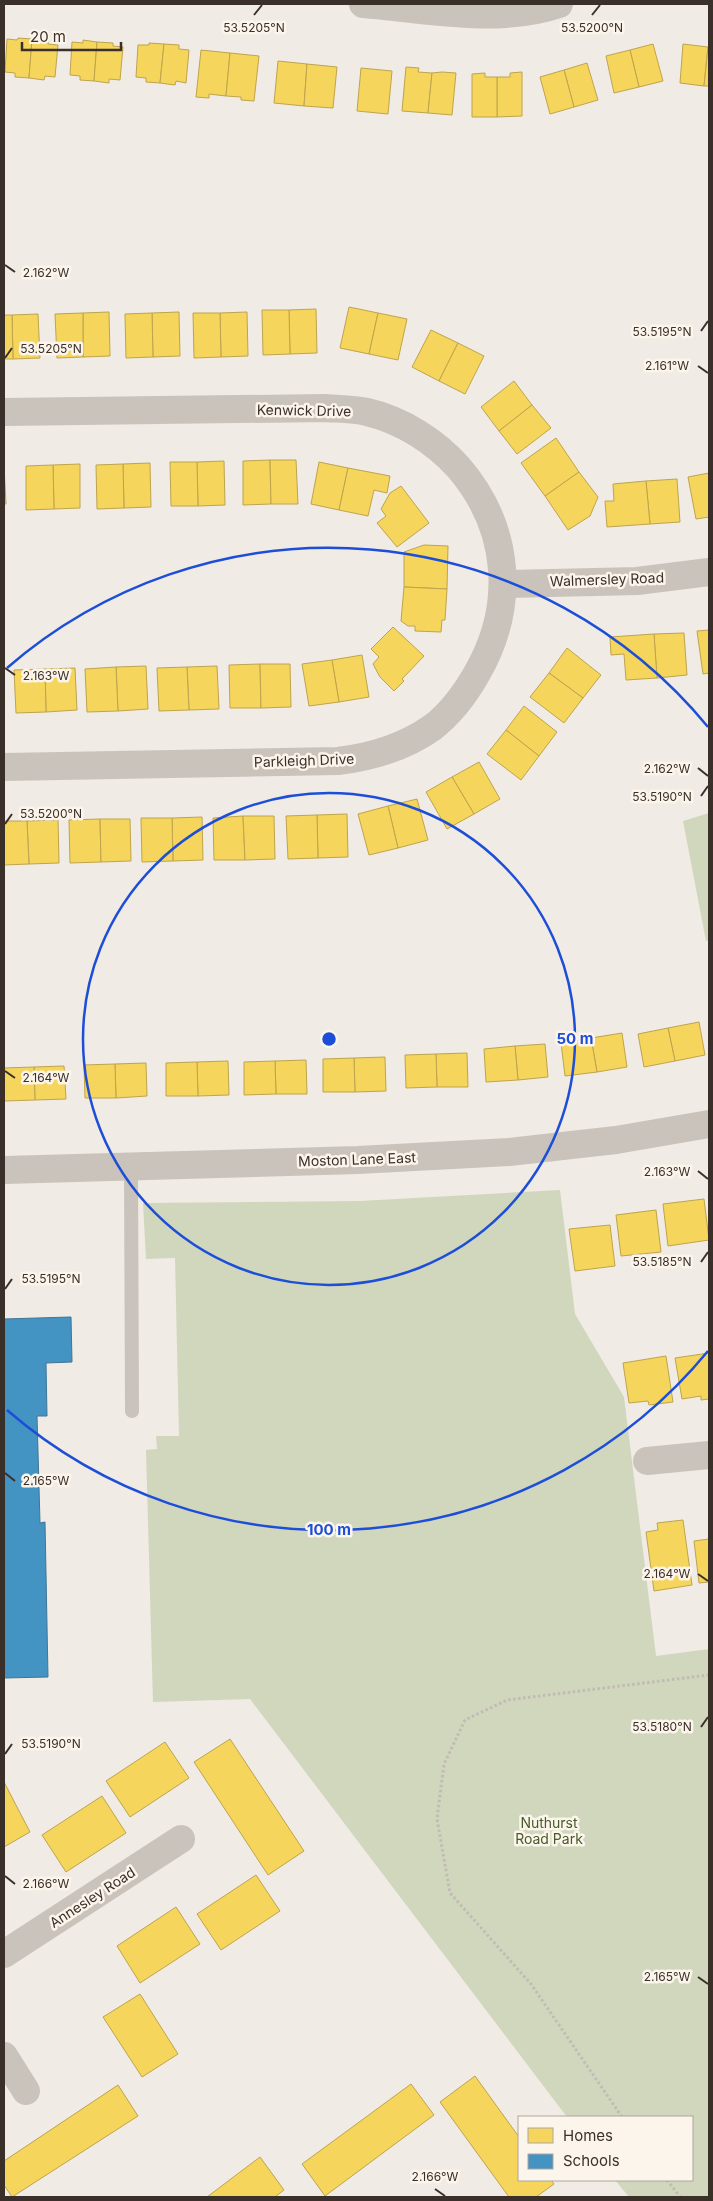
<svg xmlns="http://www.w3.org/2000/svg" width="713" height="2201" viewBox="0 0 713 2201" font-family="Inter,sans-serif">
<style>
.green{fill:#d0d7bd}
.homes{fill:#f6d55c;stroke:#bea44d}
.schools{fill:#4393c3;stroke:#417595}
.lines{fill:none;stroke-linecap:round;stroke-linejoin:round}
.path{stroke:#c2bbb5;stroke-width:3;stroke-dasharray:2.5 2.5;stroke-linecap:butt}
.service{stroke:#cac3bc;stroke-width:14}
.minor{stroke:#cac3bc;stroke-width:28}
.tertiary{stroke:#cac3bc;stroke-width:28}
.ticks{fill:none;stroke:#3b3029;stroke-width:2}
.ring{fill:none;stroke:#1d4ed8;stroke-width:2.5}
.labels{text-anchor:middle;dominant-baseline:central;stroke-width:5;stroke-linejoin:round;paint-order:stroke}
.street-label{font-size:14px;fill:#3b3029;stroke:#fcf5ec}
.park-label{font-size:14px;fill:#475c2b;stroke:#fcf5ec}
.ticks-label{font-size:12px;text-anchor:middle;fill:#3b3029;stroke:#fcf5ec;stroke-width:5;stroke-linejoin:round;paint-order:stroke}
.centre{fill:#1d4ed8;stroke:#fcf5ec;stroke-width:2.5}
.ring-label{font-size:15px;text-anchor:middle;font-weight:bold;fill:#1d4ed8;stroke:#fcf5ec;stroke-width:5;stroke-linejoin:round;paint-order:stroke}
</style>
<rect width="100%" height="100%" fill="#f0ebe4"/>
<g class="green">
<path d="M 709,813 L 709,940 L 706,941 L 683,821 Z"/>
<path d="M 560,1190 L 575,1314 L 624,1397 L 656,1656 L 709,1649 L 709,2197 L 629,2197 L 615,2180 L 692,2180 L 692,2117 L 567,2117 L 250,1699 L 153,1702 L 146,1450 L 157,1449 L 156,1436 L 179,1436 L 175,1258 L 146,1259 L 143,1203 L 360,1201 Z"/>
</g>
<g class="homes">
<path d="M 18,38 L 32,39 L 29,78 L 15,77 L 15,73 L 5,72 L 7,39 L 17,40 Z"/>
<path d="M 32,39 L 48,40 L 48,44 L 58,45 L 55,77 L 45,76 L 44,80 L 29,78 Z"/>
<path d="M 83,40 L 97,42 L 94,81 L 80,80 L 80,76 L 70,75 L 72,42 L 83,43 Z"/>
<path d="M 97,42 L 113,43 L 113,46 L 123,47 L 120,80 L 109,79 L 109,83 L 94,81 Z"/>
<path d="M 149,43 L 164,44 L 160,83 L 146,82 L 146,78 L 136,77 L 138,45 L 149,45 Z"/>
<path d="M 164,44 L 179,45 L 179,49 L 189,50 L 186,83 L 176,81 L 175,85 L 160,83 Z"/>
<path d="M 653,44 L 663,81 L 639,87 L 630,50 Z"/>
<path d="M 683,44 L 708,47 L 704,86 L 680,83 Z"/>
<path d="M 708,47 L 709,47 L 709,86 L 704,86 Z"/>
<path d="M 201,50 L 230,53 L 226,96 L 209,94 L 209,98 L 196,97 Z"/>
<path d="M 630,50 L 639,87 L 614,93 L 606,56 Z"/>
<path d="M 230,53 L 259,56 L 254,101 L 241,100 L 241,97 L 226,96 Z"/>
<path d="M 278,61 L 307,64 L 304,106 L 274,103 Z"/>
<path d="M 587,63 L 598,100 L 574,107 L 564,70 Z"/>
<path d="M 307,64 L 337,67 L 333,108 L 304,106 Z"/>
<path d="M 406,67 L 419,68 L 418,72 L 432,73 L 428,113 L 402,111 Z"/>
<path d="M 361,68 L 392,71 L 388,114 L 357,111 Z"/>
<path d="M 564,70 L 574,107 L 550,114 L 540,77 Z"/>
<path d="M 442,72 L 456,73 L 452,115 L 428,113 L 432,73 Z"/>
<path d="M 522,72 L 522,116 L 497,117 L 497,77 L 510,77 L 510,73 Z"/>
<path d="M 485,73 L 485,77 L 497,77 L 497,117 L 472,117 L 472,74 Z"/>
<path d="M 349,307 L 378,313 L 369,354 L 340,348 Z"/>
<path d="M 316,309 L 317,353 L 290,354 L 289,310 Z"/>
<path d="M 262,310 L 289,310 L 290,354 L 263,355 Z"/>
<path d="M 109,312 L 110,356 L 83,357 L 83,313 Z"/>
<path d="M 179,312 L 180,356 L 153,357 L 152,313 Z"/>
<path d="M 247,312 L 248,356 L 221,357 L 220,313 Z"/>
<path d="M 83,313 L 83,357 L 57,358 L 55,314 Z"/>
<path d="M 152,313 L 153,357 L 126,358 L 125,314 Z"/>
<path d="M 193,313 L 220,313 L 221,357 L 194,358 Z"/>
<path d="M 378,313 L 407,319 L 398,360 L 369,354 Z"/>
<path d="M 38,314 L 40,358 L 13,359 L 12,315 Z"/>
<path d="M 4,315 L 12,315 L 13,359 L 4,359 Z"/>
<path d="M 431,330 L 458,343 L 439,381 L 412,367 Z"/>
<path d="M 458,343 L 484,356 L 465,394 L 439,381 Z"/>
<path d="M 514,381 L 532,405 L 499,431 L 481,407 Z"/>
<path d="M 532,405 L 551,428 L 517,454 L 499,431 Z"/>
<path d="M 556,438 L 579,472 L 545,496 L 521,463 Z"/>
<path d="M 270,460 L 271,504 L 243,505 L 243,461 Z"/>
<path d="M 270,460 L 296,460 L 298,504 L 271,504 Z"/>
<path d="M 224,461 L 225,505 L 198,506 L 197,462 Z"/>
<path d="M 170,462 L 197,462 L 198,506 L 171,506 Z"/>
<path d="M 319,462 L 348,468 L 339,510 L 311,504 Z"/>
<path d="M 150,463 L 151,507 L 124,508 L 123,464 Z"/>
<path d="M 80,464 L 80,508 L 54,509 L 53,465 Z"/>
<path d="M 123,464 L 124,508 L 97,509 L 96,465 Z"/>
<path d="M 53,465 L 54,509 L 26,510 L 26,466 Z"/>
<path d="M 4,466 L 6,504 L 4,504 Z"/>
<path d="M 348,468 L 390,476 L 387,493 L 374,490 L 368,516 L 339,510 Z"/>
<path d="M 579,472 L 598,497 L 590,516 L 568,530 L 545,496 Z"/>
<path d="M 709,473 L 709,517 L 696,519 L 688,477 Z"/>
<path d="M 677,479 L 680,522 L 650,524 L 646,481 Z"/>
<path d="M 646,481 L 650,524 L 607,527 L 605,501 L 614,501 L 613,484 Z"/>
<path d="M 401,486 L 429,523 L 397,547 L 377,523 L 386,516 L 381,509 L 390,493 Z"/>
<path d="M 424,545 L 448,546 L 447,589 L 404,587 L 404,552 Z"/>
<path d="M 404,587 L 447,589 L 445,620 L 442,620 L 441,632 L 415,631 L 415,626 L 408,626 L 401,621 Z"/>
<path d="M 393,627 L 424,656 L 402,679 L 404,681 L 394,691 L 380,677 L 373,664 L 379,657 L 371,649 Z"/>
<path d="M 709,630 L 709,673 L 703,674 L 697,631 Z"/>
<path d="M 684,633 L 687,675 L 657,678 L 654,634 Z"/>
<path d="M 654,634 L 657,678 L 626,680 L 624,654 L 611,655 L 610,637 Z"/>
<path d="M 567,648 L 601,675 L 583,698 L 549,673 Z"/>
<path d="M 362,655 L 369,697 L 339,702 L 332,660 Z"/>
<path d="M 332,660 L 339,702 L 309,706 L 302,664 Z"/>
<path d="M 260,664 L 261,708 L 230,708 L 229,665 Z"/>
<path d="M 260,664 L 290,664 L 291,707 L 261,708 Z"/>
<path d="M 146,666 L 148,709 L 118,711 L 116,667 Z"/>
<path d="M 217,666 L 219,709 L 189,710 L 187,667 Z"/>
<path d="M 116,667 L 118,711 L 87,712 L 85,669 Z"/>
<path d="M 187,667 L 189,710 L 159,711 L 157,668 Z"/>
<path d="M 75,668 L 77,710 L 46,712 L 45,669 Z"/>
<path d="M 45,669 L 46,712 L 16,713 L 14,670 Z"/>
<path d="M 549,673 L 583,698 L 564,723 L 530,697 Z"/>
<path d="M 524,706 L 557,732 L 539,756 L 506,730 Z"/>
<path d="M 506,730 L 539,756 L 521,780 L 487,754 Z"/>
<path d="M 479,762 L 500,799 L 474,814 L 452,777 Z"/>
<path d="M 452,777 L 474,814 L 447,829 L 426,792 Z"/>
<path d="M 417,799 L 428,840 L 398,848 L 388,806 Z"/>
<path d="M 388,806 L 398,848 L 369,855 L 358,814 Z"/>
<path d="M 347,814 L 348,857 L 318,858 L 317,815 Z"/>
<path d="M 317,815 L 318,858 L 288,859 L 286,816 Z"/>
<path d="M 243,816 L 245,860 L 214,860 L 213,818 Z"/>
<path d="M 243,816 L 274,816 L 275,859 L 245,860 Z"/>
<path d="M 202,817 L 203,860 L 173,861 L 172,818 Z"/>
<path d="M 141,818 L 172,818 L 173,861 L 142,862 Z"/>
<path d="M 100,819 L 101,862 L 70,863 L 69,820 Z"/>
<path d="M 100,819 L 130,819 L 131,861 L 101,862 Z"/>
<path d="M 58,820 L 59,863 L 29,864 L 27,821 Z"/>
<path d="M 4,821 L 27,821 L 29,864 L 4,865 Z"/>
<path d="M 699,1022 L 705,1055 L 675,1061 L 668,1028 Z"/>
<path d="M 668,1028 L 675,1061 L 644,1067 L 638,1034 Z"/>
<path d="M 622,1033 L 627,1067 L 597,1072 L 591,1038 Z"/>
<path d="M 591,1038 L 597,1072 L 565,1076 L 561,1043 Z"/>
<path d="M 545,1044 L 548,1077 L 518,1080 L 515,1046 Z"/>
<path d="M 515,1046 L 518,1080 L 486,1082 L 484,1049 Z"/>
<path d="M 467,1053 L 468,1087 L 437,1087 L 436,1054 Z"/>
<path d="M 436,1054 L 437,1087 L 406,1088 L 405,1055 Z"/>
<path d="M 385,1057 L 386,1091 L 355,1092 L 354,1058 Z"/>
<path d="M 354,1058 L 355,1092 L 323,1092 L 323,1059 Z"/>
<path d="M 306,1060 L 307,1094 L 276,1094 L 275,1061 Z"/>
<path d="M 228,1061 L 229,1095 L 198,1096 L 197,1062 Z"/>
<path d="M 275,1061 L 276,1094 L 244,1095 L 244,1062 Z"/>
<path d="M 197,1062 L 198,1096 L 166,1096 L 166,1063 Z"/>
<path d="M 146,1063 L 147,1096 L 116,1098 L 115,1064 Z"/>
<path d="M 115,1064 L 116,1098 L 85,1098 L 84,1065 Z"/>
<path d="M 64,1066 L 66,1099 L 35,1100 L 34,1067 Z"/>
<path d="M 34,1067 L 35,1100 L 4,1101 L 4,1068 Z"/>
<path d="M 704,1199 L 709,1240 L 668,1246 L 663,1204 Z"/>
<path d="M 656,1210 L 661,1252 L 621,1256 L 616,1215 Z"/>
<path d="M 610,1225 L 615,1266 L 575,1271 L 569,1229 Z"/>
<path d="M 709,1353 L 709,1399 L 701,1400 L 701,1396 L 682,1399 L 675,1358 Z"/>
<path d="M 666,1356 L 673,1402 L 649,1405 L 648,1401 L 629,1403 L 623,1363 Z"/>
<path d="M 683,1520 L 692,1585 L 654,1591 L 646,1532 L 658,1530 L 657,1523 Z"/>
<path d="M 709,1539 L 709,1582 L 699,1583 L 694,1541 Z"/>
<path d="M 230,1739 L 304,1851 L 268,1875 L 194,1762 Z"/>
<path d="M 165,1742 L 189,1778 L 130,1817 L 106,1781 Z"/>
<path d="M 4,1782 L 30,1832 L 4,1847 Z"/>
<path d="M 102,1796 L 126,1833 L 66,1872 L 42,1835 Z"/>
<path d="M 256,1875 L 280,1911 L 221,1950 L 197,1914 Z"/>
<path d="M 176,1907 L 200,1944 L 140,1983 L 117,1946 Z"/>
<path d="M 140,1994 L 178,2054 L 142,2077 L 103,2017 Z"/>
<path d="M 475,2076 L 519,2137 L 519,2180 L 551,2180 L 554,2184 L 536,2197 L 509,2197 L 440,2102 Z"/>
<path d="M 411,2084 L 434,2115 L 325,2196 L 302,2164 Z"/>
<path d="M 118,2085 L 138,2116 L 12,2197 L 4,2185 L 4,2161 Z"/>
<path d="M 260,2157 L 284,2190 L 275,2197 L 207,2197 Z"/>
</g>
<path class="schools" d="M 71,1317 L 72,1362 L 46,1363 L 47,1416 L 37,1416 L 40,1523 L 45,1522 L 48,1677 L 4,1678 L 4,1319 Z"/>
<g class="lines">
<g class="path">
<path d="M 622,2117 L 531,1984 L 450,1893 L 437,1819 L 444,1764 L 465,1720 L 507,1700 L 709,1675"/>
<path d="M 667,2180 L 680,2197"/>
</g>
<path class="service" d="M 131,1166 L 132,1411"/>
<g class="minor">
<path d="M 363,4 C 426,9 498,25 559,4"/>
<path d="M 4,412 L 325,408 C 339,409 354,409 367,412 C 402,420 436,442 459,468 C 511,529 516,607 476,675 C 465,694 451,713 433,727 C 405,747 372,757 338,761 L 4,767"/>
<path d="M 504,584 L 637,581 L 709,572"/>
<path d="M 647,1461 L 709,1455"/>
<path d="M 4,1954 L 181,1839"/>
<path d="M 4,2056 L 26,2091"/>
</g>
<path class="tertiary" d="M 4,1170 L 358,1160 L 509,1152 L 616,1140 L 709,1124"/>
</g>
<path class="ticks" d="M 254,15 L 262,5M 592,15 L 600,5M 5,265 L 15,272M 701,331 L 708,321M 5,358 L 12,348M 698,366 L 708,373M 5,668 L 15,675M 698,768 L 708,776M 701,796 L 708,786M 5,824 L 12,814M 5,1071 L 15,1078M 698,1171 L 708,1179M 701,1262 L 708,1252M 5,1289 L 12,1279M 5,1473 L 15,1481M 698,1574 L 708,1581M 701,1727 L 708,1717M 5,1754 L 12,1744M 5,1876 L 15,1884M 698,1977 L 708,1984M 435,2189 L 445,2196"/>
<g class="ring">
<circle cx="329" cy="1039" r="246"/>
<path d="M708 1351A491 491 0 0 1 7 1410M7 668A491 491 0 0 1 708 727"/>
</g>
<g class="labels">
<g class="street-label">
<text transform="translate(304 410) rotate(1)">Kenwick Drive</text>
<text transform="translate(607 579) rotate(-2)">Walmersley Road</text>
<text transform="translate(304 760) rotate(-2)">Parkleigh Drive</text>
<text transform="translate(357 1159) rotate(-2)">Moston Lane East</text>
<text transform="translate(92 1897) rotate(-33)">Annesley Road</text>
</g>
<g class="park-label">
<text x="549" y="1822">Nuthurst<tspan x="549" dy="16">Road Park</tspan></text>
</g>
</g>
<g class="ticks-label">
<text x="254" y="32">53.5205°N</text>
<text x="592" y="32">53.5200°N</text>
<text x="46" y="277">2.162°W</text>
<text x="662" y="336">53.5195°N</text>
<text x="51" y="353">53.5205°N</text>
<text x="667" y="370">2.161°W</text>
<text x="46" y="680">2.163°W</text>
<text x="667" y="773">2.162°W</text>
<text x="662" y="801">53.5190°N</text>
<text x="51" y="818">53.5200°N</text>
<text x="46" y="1082">2.164°W</text>
<text x="667" y="1176">2.163°W</text>
<text x="662" y="1266">53.5185°N</text>
<text x="51" y="1283">53.5195°N</text>
<text x="46" y="1485">2.165°W</text>
<text x="667" y="1578">2.164°W</text>
<text x="662" y="1731">53.5180°N</text>
<text x="51" y="1748">53.5190°N</text>
<text x="46" y="1888">2.166°W</text>
<text x="667" y="1981">2.165°W</text>
<text x="435" y="2181">2.166°W</text>
</g>
<circle cx="329" cy="1039" r="8" class="centre"/>
<g class="ring-label">
<text x="575" y="1044">50 m</text>
<text x="329" y="1535">100 m</text>
</g>
<rect width="713" height="2201" fill="none" stroke="#3b3029" stroke-width="10"/>
<rect x="518" y="2116" width="175" height="65" fill="#fcf5ec" stroke="#afa69e"/>
<rect x="528" y="2128" width="25" height="15" fill="#f6d55c" stroke="#afa69e"/>
<text x="563" y="2141" font-size="15" fill="#3b3029">Homes</text>
<rect x="528" y="2154" width="25" height="15" fill="#4393c3" stroke="#afa69e"/>
<text x="563" y="2166" font-size="15" fill="#3b3029">Schools</text>
<path d="M22 42v8h99v-8" fill="none" stroke="#3b3029" stroke-width="2.5"/>
<text x="30" y="42" font-size="15" fill="#3b3029" stroke="#fcf5ec" stroke-width="4" paint-order="stroke">20 m</text>
</svg>
